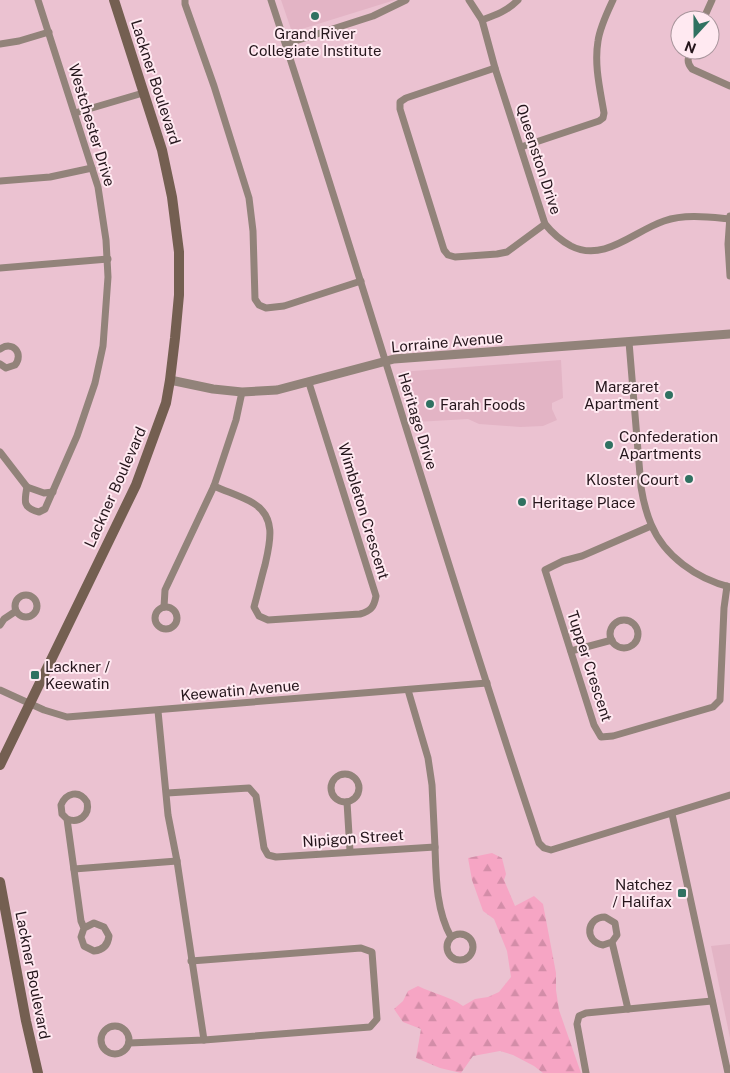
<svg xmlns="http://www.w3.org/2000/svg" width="730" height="1073" viewBox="0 0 730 1073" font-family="'Public Sans',sans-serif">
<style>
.built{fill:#e3b4c5}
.forest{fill:url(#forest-firs)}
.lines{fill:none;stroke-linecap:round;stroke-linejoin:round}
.minor{stroke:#92837a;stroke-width:7}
.tertiary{stroke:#92837a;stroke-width:9}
.secondary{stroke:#745f51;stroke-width:10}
.poi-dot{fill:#307161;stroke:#ffe9f1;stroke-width:2}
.labels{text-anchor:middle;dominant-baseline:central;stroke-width:4;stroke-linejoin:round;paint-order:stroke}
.poi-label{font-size:15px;fill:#25161c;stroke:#ffe9f1;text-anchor:start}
.street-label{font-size:15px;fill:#25161c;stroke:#ffe9f1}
</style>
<defs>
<pattern id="forest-firs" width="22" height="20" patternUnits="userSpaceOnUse" patternTransform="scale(1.25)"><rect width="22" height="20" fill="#f6a5c4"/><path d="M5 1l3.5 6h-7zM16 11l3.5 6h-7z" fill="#d38da8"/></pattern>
</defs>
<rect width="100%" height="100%" fill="#ebc2d1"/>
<g class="built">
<path d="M 281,0 L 395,0 L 292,32 Z"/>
<path d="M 561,360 L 563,398 L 552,403 L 552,409 L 557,420 L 543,426 L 520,427 L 479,424 L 468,419 L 416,422 L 400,372 Z"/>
<path d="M 730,944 L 730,1038 L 711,946 Z"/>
</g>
<path class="forest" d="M 492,853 L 502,858 L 506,874 L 504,880 L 515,906 L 534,896 L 543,904 L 556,973 L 556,990 L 559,1010 L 581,1073 L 543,1073 L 534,1066 L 513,1055 L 500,1051 L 473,1056 L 461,1073 L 440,1068 L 416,1058 L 421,1029 L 403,1022 L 394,1009 L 403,1001 L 408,991 L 418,986 C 434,994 449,996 463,1006 L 475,999 L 488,997 L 499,992 L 511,977 L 507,951 L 494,919 L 483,911 L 472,880 L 468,858 Z"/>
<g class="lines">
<g class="minor">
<path d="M 185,0 L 185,4 L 214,86 L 249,198 L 253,231 L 255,299 L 259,305 L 266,308 L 284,306 L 361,281"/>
<path d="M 271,0 C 363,280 445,564 539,843 L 544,848 L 551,850 L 730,795"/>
<path d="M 469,0 L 482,20 L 495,68 L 545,224 C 553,234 560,240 571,246 C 604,263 634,231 664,221 C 685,214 708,217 730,219"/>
<path d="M 482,20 C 496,15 507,11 518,0"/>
<path d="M 703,20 L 712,0"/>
<path d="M 0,44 L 19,41 L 49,32"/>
<path d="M 286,44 L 373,16 L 406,0"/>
<path d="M 691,50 C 688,58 686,62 692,69 L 730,86"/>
<path d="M 495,68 L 406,98 L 400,102 L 400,109 L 444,250 L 448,255 L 455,257 L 497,254 L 507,252 L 545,224"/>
<path d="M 75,113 L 143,93"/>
<path d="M 521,147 L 599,121 L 603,118 L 604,113 C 600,89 594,65 598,41 C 600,27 607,13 613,0"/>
<path d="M 0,181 L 50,177 L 92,168"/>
<path d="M 730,216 L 728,244 L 730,276"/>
<path d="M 0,268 L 108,259"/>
<path d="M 629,342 L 641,487 C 643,500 646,512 651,524 C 664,556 697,579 730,587"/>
<path d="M 0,349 C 13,340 24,354 15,365 L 6,368 L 0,364"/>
<path d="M 0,452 L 27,487 C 24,502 23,508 39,512 L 45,509 L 77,436 L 95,383 L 103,346 L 108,277 L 106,240 L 98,187 L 38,0"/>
<path d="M 214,486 C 227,492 241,496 253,503 C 277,517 270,543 265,565 C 261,579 258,593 254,607 L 259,616 L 268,620 L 360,614 C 371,611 374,607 376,596 L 309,383"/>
<path d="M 27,487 L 44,493 L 53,492"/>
<path d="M 651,526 L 582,556 L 563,561 L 545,570 L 594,725 L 601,737 L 613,736 L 713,707 L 720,700 L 724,608 L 727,586"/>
<circle cx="26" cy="606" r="11"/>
<circle cx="166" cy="618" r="11"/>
<path d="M 164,607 L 165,590 L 214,486 L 236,420 L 242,392"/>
<circle cx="624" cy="634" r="14"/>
<path d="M 0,625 L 4,619 L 16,611"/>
<path d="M 571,651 L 612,640"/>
<path d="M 0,690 L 44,710 L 67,717 L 487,683"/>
<path d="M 158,711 L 168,815 L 177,861 L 204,1040"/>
<circle cx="345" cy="788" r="14"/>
<path d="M 167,793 L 249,788 L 256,796 L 264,848 L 268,855 L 276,857 L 435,847 L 432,785 L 428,758 L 408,690"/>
<path d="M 347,802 L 350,851"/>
<path d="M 672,814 L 728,1073"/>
<path d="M 67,819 C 79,824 90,815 87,802 C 79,789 66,793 61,805 L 62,814 L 67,819 L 81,921 L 84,928 L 81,937 L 84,946 L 94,951 C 103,950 108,945 109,936 L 104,927 L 94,923 L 84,928"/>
<path d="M 435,847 C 436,877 436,910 451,937"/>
<path d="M 74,869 L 177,861"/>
<circle cx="460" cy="947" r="13"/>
<path d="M 612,942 L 603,945 C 584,942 586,917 605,917 L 615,923 L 617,935 L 612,942 L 628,1009"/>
<circle cx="115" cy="1040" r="14"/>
<path d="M 129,1043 L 204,1040 L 370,1027 L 377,1019 L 372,952 L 361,948 L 191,961"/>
<path d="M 586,1073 L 577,1024 L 579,1016 L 586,1013 L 712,1001"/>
</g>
<path class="tertiary" d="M 170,380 L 213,389 L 242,392 L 277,390 L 394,359 L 730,334"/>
<g class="secondary">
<path d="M 0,765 L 136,485 L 166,403 L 170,380 L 175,338 L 179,295 L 179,252 L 172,197 L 162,150 L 114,0"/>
<path d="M 0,882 L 26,1021 L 38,1073"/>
</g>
</g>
<g class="poi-dot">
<circle cx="315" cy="16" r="5"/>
<circle cx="669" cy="395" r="5"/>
<circle cx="430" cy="404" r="5"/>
<circle cx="609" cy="445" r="5"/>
<circle cx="689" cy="479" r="5"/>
<circle cx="522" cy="502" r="5"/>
<rect x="30" y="670" width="10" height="10" rx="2.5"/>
<rect x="677" y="888" width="10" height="10" rx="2.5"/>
</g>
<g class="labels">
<g class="poi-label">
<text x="315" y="33" text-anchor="middle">Grand River<tspan x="315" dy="17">Collegiate Institute</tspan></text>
<text x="659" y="386" text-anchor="end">Margaret<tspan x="659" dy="17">Apartment</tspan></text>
<text x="440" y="404">Farah Foods</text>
<text x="619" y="436">Confederation<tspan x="619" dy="17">Apartments</tspan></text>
<text x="679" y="479" text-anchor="end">Kloster Court</text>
<text x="532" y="502">Heritage Place</text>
<text x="45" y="666">Lackner /<tspan x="45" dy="17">Keewatin</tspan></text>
<text x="672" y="884" text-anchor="end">Natchez<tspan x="672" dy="17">/ Halifax</tspan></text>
</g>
<g class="street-label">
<text transform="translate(156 82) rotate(72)">Lackner Boulevard</text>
<text transform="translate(92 125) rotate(73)">Westchester Drive</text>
<text transform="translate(539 159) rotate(72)">Queenston Drive</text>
<text transform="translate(447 342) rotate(-5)">Lorraine Avenue</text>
<text transform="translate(418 421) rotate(73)">Heritage Drive</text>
<text transform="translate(115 487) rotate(-66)">Lackner Boulevard</text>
<text transform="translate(364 511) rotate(73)">Wimbleton Crescent</text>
<text transform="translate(590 666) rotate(72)">Tupper Crescent</text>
<text transform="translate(240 690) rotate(-5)">Keewatin Avenue</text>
<text transform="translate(353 838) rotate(-4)">Nipigon Street</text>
<text transform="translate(33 975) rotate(79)">Lackner Boulevard</text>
</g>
</g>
<g transform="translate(695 35) rotate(201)"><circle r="24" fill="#ffe9f1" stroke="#a8959c"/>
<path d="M0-4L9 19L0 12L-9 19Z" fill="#307161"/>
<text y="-8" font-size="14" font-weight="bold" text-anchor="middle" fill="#25161c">N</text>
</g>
</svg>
